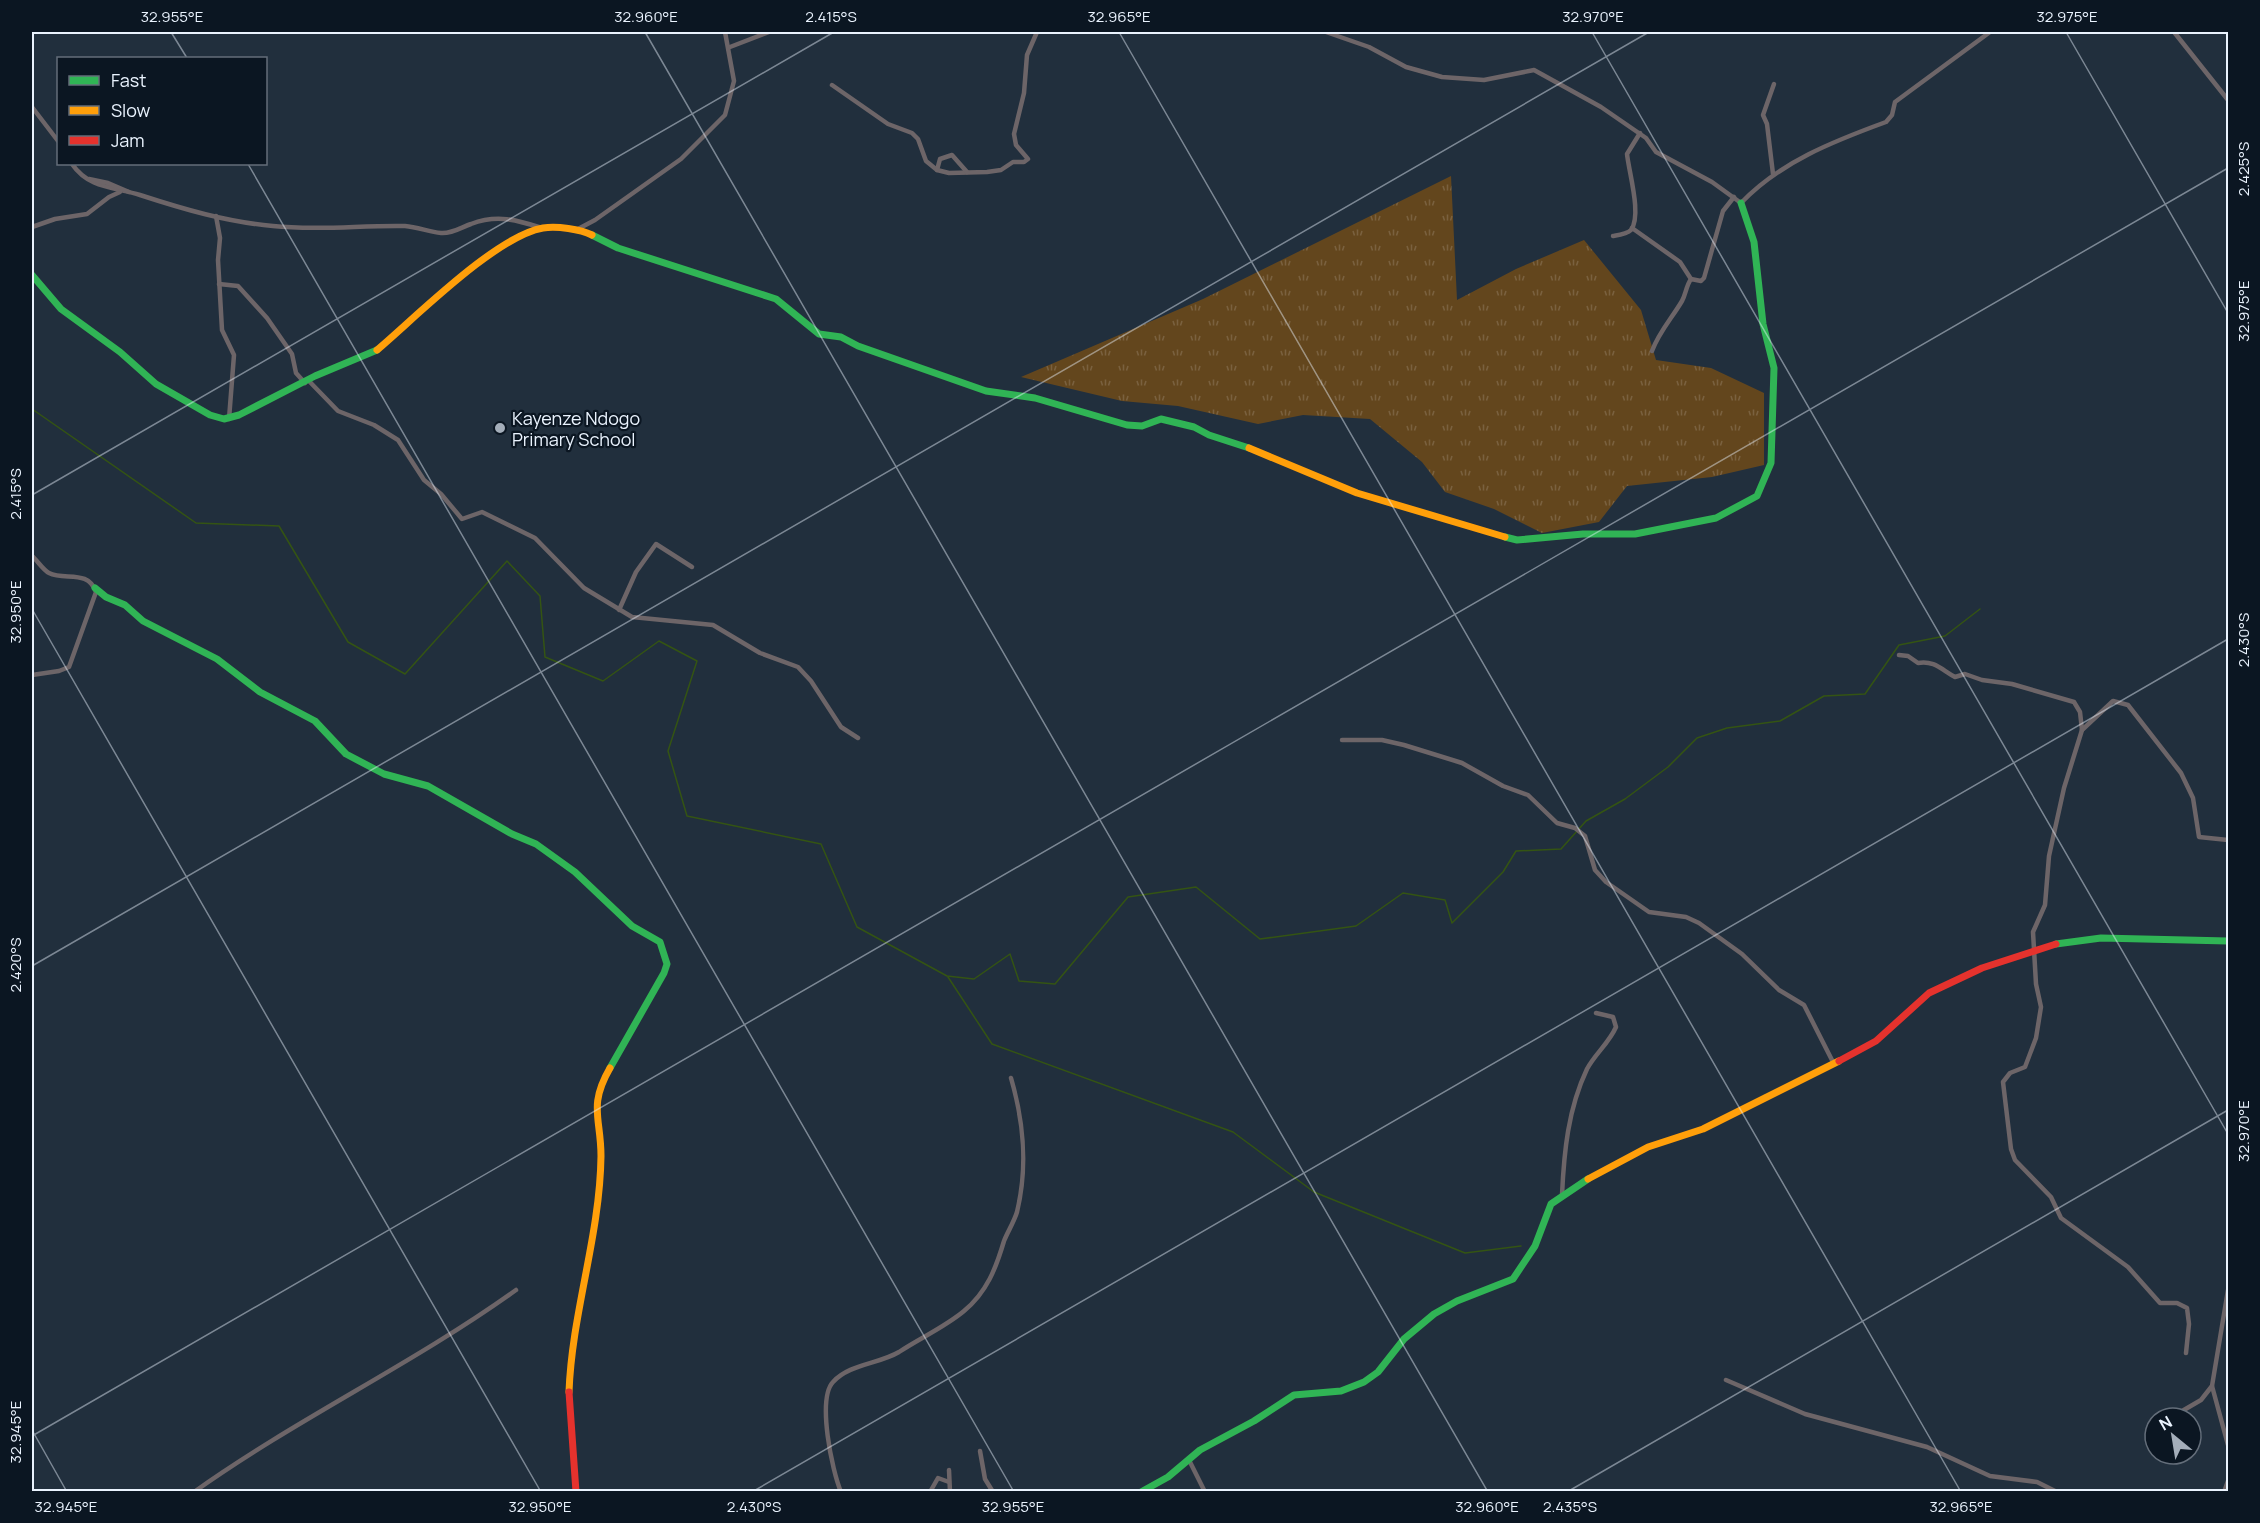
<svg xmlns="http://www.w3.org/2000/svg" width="2260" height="1523" viewBox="0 0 2260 1523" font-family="Manrope,sans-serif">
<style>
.grass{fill:url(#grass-tufts)}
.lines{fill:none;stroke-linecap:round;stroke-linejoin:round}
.stream{stroke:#345413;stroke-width:1.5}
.street{stroke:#6d6568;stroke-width:4.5}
.fast{stroke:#30b455;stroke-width:7}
.slow{stroke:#ff9f0a;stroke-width:7}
.jam{stroke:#e5322d;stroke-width:7}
.ticks{fill:none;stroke:#eaf3fe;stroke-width:1.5;stroke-opacity:0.45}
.poi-dot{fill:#a4aeba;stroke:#0b1622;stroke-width:2}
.labels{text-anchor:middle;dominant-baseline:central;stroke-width:4.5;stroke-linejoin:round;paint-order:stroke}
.poi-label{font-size:18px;fill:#eaf3fe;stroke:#0b1622;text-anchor:start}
.neatline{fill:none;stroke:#eaf3fe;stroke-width:2}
.ticks-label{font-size:15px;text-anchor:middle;fill:#eaf3fe}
</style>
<defs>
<pattern id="grass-tufts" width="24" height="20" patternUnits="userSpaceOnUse" patternTransform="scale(1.5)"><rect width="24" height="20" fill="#63461d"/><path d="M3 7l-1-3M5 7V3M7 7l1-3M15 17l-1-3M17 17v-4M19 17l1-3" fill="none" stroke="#7a613f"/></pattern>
</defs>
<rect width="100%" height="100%" fill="#212f3d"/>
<path class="grass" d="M 1451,176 L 1457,300 L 1516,269 L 1584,240 L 1641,310 L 1656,360 L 1711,368 L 1764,393 L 1764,465 L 1712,477 L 1627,486 L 1599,522 L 1542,533 L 1494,509 L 1445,492 L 1422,462 L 1370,419 L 1303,415 L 1258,424 L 1178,406 L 1122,401 L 1021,377 L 1203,299 Z"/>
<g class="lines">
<g class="stream">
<path d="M 32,409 L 196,523 L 279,526 L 348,642 L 405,674 L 507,561 L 540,596 L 545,657 L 603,681 L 659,641 L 697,661 L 668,751 L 687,816 L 821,844 L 857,927 L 947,976 L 974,979 L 1010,954 L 1019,981 L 1055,984 L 1128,897 L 1196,887 L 1260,939 L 1356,926 L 1403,893 L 1445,900 L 1452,923 L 1503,872 L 1516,851 L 1561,849 L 1586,821 L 1625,799 L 1668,767 L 1697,738 L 1727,728 L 1780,721 L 1824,696 L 1865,694 L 1899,645 L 1945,636 L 1980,609"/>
<path d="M 948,977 L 992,1044 L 1233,1132 L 1314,1192 L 1465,1253 L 1521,1246"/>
</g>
<g class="street">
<path d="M 1326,32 L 1369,47 L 1406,67 L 1442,77 L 1484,80 L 1534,70 L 1601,107 L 1646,138 L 1656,152 L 1712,182 L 1741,203 C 1780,162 1834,141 1886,122 L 1892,115 L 1895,102 L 1990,32"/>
<path d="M 2174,32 L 2228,100"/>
<path d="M 730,47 L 769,32"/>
<path d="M 832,85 L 888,124 L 912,133 L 918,139 L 926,161 L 937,170 L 949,173 L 987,172 L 1001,170 L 1013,162 L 1024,162 L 1028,159 L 1016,145 L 1014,134 L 1024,93 L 1027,55 L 1037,32"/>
<path d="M 32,107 L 58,141"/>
<path d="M 72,164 C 89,189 115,187 140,195 C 183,209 227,222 273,226 C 318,231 361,225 405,226 C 418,227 429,232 441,233 C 452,234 462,227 471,224 C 497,214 517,220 542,228"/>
<path d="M 937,170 L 940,159 L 952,155 L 967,172"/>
<path d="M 1773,174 L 1767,124 L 1763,115 L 1774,84"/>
<path d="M 89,179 L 108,183 L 129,192"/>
<path d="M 216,216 L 220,238 L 218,260 L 222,330 L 234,355 L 229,419"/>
<path d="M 32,227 L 55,219 L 87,214 L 109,197 L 120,192"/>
<path d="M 1632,228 L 1680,262 L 1691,279"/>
<path d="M 578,229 L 595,220 L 681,159 L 725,115 L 734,81 L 725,32"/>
<path d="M 1613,236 C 1619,235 1627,234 1631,230 C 1642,215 1629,173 1627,154 L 1640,133"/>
<path d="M 219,284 L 238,286 L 267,318 L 292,354 L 296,373 L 305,383"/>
<path d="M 1652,351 C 1659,332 1672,318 1682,301 C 1686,294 1686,286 1691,279 L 1701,281 L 1704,278 L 1723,211 L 1734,197"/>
<path d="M 308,380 L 338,411 L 374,425 L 398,440 L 424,480 L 441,494 L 462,519 L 482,512 L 535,538 L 584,588 L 632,617 L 713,625 L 760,653 L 798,667 L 811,681 L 841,727 L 858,738"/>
<path d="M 32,556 C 37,560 43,570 49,573 C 65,581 88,569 96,592 L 69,667 L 59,671 L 32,675"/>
<path d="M 619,610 L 636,572 L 656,544 L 692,567"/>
<path d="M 1899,655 L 1908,656 L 1918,663 C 1934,660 1942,670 1955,677 L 1965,674 L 1982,680 L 2012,684 L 2074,702 L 2080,712 L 2082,730 L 2064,788 L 2049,856 L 2045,905 L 2033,932 L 2036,984 L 2041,1007 L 2036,1038 L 2025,1067 L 2010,1073 L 2003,1082 L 2011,1149 L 2015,1160 L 2051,1197 L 2061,1218 L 2128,1267 L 2160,1303 L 2177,1303 L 2187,1308 L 2189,1324 L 2186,1353"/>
<path d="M 2082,730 L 2113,701 L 2128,705 L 2181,773 L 2193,798 L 2199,837 L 2228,840"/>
<path d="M 1342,740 L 1382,740 L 1404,745 L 1462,763 L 1503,786 L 1528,795 L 1557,823 L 1575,828 L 1585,836 L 1595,870 L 1606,882 L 1649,912 L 1686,917 L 1699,923 L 1742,954 L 1779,990 L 1804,1005 L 1834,1064"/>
<path d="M 1562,1195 C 1564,1152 1568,1109 1587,1069 C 1595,1054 1609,1043 1616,1027 L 1613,1017 L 1596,1013"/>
<path d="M 1726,1380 L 1805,1414 L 1927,1447 L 1990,1476 L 2037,1482 L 2057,1492"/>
<path d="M 2212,1386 L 2228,1445"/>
<path d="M 2177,1414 L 2201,1400 L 2212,1386 L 2228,1290"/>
<path d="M 980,1451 L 985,1479 L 993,1492"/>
<path d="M 1189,1460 L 1205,1492"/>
<path d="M 949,1470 L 950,1492"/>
<path d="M 194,1492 C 298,1418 413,1364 516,1290"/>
<path d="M 841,1492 C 832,1471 817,1399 833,1382 C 849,1364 879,1364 899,1352 C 920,1338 945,1327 964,1311 C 987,1292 996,1268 1004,1241 C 1008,1231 1014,1222 1017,1212 C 1028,1166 1024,1123 1011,1078"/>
<path d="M 930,1492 L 938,1478 L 949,1482"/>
<path d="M 2224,1492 L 2228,1481"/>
</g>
<g class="fast">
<path d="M 592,235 L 618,248 L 776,299 L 819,334 L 841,337 L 858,346 L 986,391 L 1035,398 L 1127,425 L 1142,426 L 1161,419 L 1194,427 L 1209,435 L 1249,448"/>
<path d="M 32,275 L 61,309 L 120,352 L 156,384 L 210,415 L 224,419 L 239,415 L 315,376 L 377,350"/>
<path d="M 1505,537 L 1517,540 L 1583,534 L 1635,534 L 1716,518 L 1757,496 L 1771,463 L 1774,368 L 1763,324 L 1754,242 L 1741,203"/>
<path d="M 95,588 L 106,597 L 125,605 L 143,621 L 217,659 L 260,692 L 315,721 L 346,754 L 384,774 L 428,786 L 512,834 L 536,844 L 575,872 L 632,926 L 660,942 L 667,964 L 664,973 L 610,1068"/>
<path d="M 2056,944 L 2101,938 L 2228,941"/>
<path d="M 1141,1492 L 1168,1477 L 1200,1450 L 1254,1421 L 1294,1395 L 1341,1391 L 1364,1382 L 1378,1372 L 1404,1339 L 1434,1314 L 1457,1301 L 1513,1279 L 1535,1246 L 1551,1204 L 1588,1179"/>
</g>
<g class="slow">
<path d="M 377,350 C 415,318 496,236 543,228 C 557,226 580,229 592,235"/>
<path d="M 1249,448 L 1357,493 L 1505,537"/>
<path d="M 1588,1179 L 1648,1147 L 1703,1129 L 1839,1061"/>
<path d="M 569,1392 C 572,1312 600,1236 601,1156 C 601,1118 588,1106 610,1068"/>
</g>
<g class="jam">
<path d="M 1839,1061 L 1876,1041 L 1929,993 L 1982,968 L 2056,944"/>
<path d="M 569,1392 L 576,1492"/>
</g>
</g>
<path class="ticks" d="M 171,32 L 187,58M 645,32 L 1488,1492M 1119,32 L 1961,1492M 1592,32 L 2228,1134M 2066,32 L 2228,313M 248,164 L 1014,1492M 32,495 L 834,32M 32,609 L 541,1492M 32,966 L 1649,32M 32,1430 L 67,1492M 32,1436 L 2228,168M 752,1492 L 2228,639M 1567,1492 L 2228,1110"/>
<circle class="poi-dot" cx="500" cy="428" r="6"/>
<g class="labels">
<g class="poi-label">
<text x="512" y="418">Kayenze Ndogo<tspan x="512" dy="21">Primary School</tspan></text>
</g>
</g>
<rect width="2260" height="1523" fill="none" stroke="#0b1622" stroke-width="66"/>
<rect x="57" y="57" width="210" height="108" fill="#0b1622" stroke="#646e7a" stroke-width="1.5"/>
<rect x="69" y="76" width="30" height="9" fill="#30b455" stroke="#646e7a" stroke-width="1.5"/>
<text x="111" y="87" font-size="18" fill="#eaf3fe">Fast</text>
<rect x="69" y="106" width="30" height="9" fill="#ff9f0a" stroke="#646e7a" stroke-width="1.5"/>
<text x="111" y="117" font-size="18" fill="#eaf3fe">Slow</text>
<rect x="69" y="136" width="30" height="9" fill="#e5322d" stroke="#646e7a" stroke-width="1.5"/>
<text x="111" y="147" font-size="18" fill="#eaf3fe">Jam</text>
<g transform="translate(2173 1436) rotate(330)"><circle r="28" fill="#0b1622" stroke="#646e7a" stroke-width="1.5"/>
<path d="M0-4.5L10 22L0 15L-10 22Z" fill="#a4aeba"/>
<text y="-9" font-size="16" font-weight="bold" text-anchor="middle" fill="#eaf3fe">N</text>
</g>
<rect x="33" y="33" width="2194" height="1457" class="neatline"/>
<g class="ticks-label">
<text x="172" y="22">32.955°E</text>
<text x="646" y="22">32.960°E</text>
<text x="831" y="22">2.415°S</text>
<text x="1119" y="22">32.965°E</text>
<text x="1593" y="22">32.970°E</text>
<text x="2067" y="22">32.975°E</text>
<text transform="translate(2244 169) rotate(-90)" y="5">2.425°S</text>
<text transform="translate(2244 311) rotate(-90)" y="5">32.975°E</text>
<text transform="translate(16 494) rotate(-90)" y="5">2.415°S</text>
<text transform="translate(16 612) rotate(-90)" y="5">32.950°E</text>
<text transform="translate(2244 640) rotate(-90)" y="5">2.430°S</text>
<text transform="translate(16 965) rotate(-90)" y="5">2.420°S</text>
<text transform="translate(2244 1131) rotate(-90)" y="5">32.970°E</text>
<text transform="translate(16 1432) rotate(-90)" y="5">32.945°E</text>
<text x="66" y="1512">32.945°E</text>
<text x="540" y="1512">32.950°E</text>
<text x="754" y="1512">2.430°S</text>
<text x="1013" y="1512">32.955°E</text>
<text x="1487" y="1512">32.960°E</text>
<text x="1570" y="1512">2.435°S</text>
<text x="1961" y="1512">32.965°E</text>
</g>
</svg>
